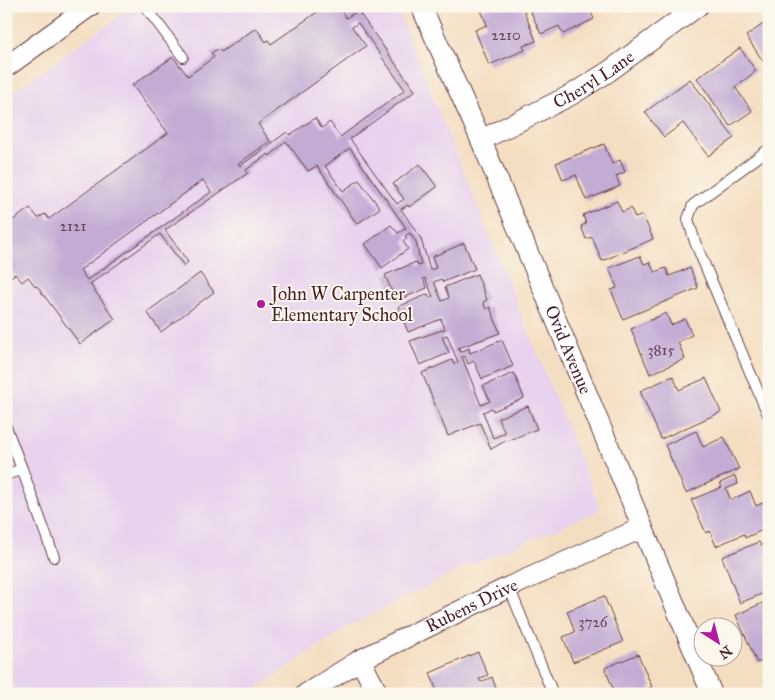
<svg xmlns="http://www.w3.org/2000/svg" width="775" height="700" viewBox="0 0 775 700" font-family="'IM FELL Great Primer',serif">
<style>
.built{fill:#e8d2ee}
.building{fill:#c3acd4;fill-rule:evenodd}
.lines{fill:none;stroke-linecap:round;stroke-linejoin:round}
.lane-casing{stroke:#643c42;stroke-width:12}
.street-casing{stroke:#643c42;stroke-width:22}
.lane{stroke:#fff;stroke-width:10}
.street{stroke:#fff;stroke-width:20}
.poi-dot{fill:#b5179e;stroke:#fbf7ec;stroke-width:2}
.labels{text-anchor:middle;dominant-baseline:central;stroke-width:4;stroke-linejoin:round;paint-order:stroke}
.number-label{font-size:15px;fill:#684255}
.street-label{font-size:18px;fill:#4a1f2b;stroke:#fbf7ec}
.poi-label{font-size:18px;fill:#4a1f2b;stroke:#fbf7ec;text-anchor:start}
</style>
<rect width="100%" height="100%" fill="#fbf7ec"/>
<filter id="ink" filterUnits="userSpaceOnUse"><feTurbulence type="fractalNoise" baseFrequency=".02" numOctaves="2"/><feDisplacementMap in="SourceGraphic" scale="10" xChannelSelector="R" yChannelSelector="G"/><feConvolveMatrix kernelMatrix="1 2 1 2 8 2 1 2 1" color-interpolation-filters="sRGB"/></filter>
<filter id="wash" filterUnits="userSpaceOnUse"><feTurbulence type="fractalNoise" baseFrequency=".0096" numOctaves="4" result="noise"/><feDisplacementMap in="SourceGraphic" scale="20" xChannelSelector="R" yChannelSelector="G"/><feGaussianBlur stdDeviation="1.12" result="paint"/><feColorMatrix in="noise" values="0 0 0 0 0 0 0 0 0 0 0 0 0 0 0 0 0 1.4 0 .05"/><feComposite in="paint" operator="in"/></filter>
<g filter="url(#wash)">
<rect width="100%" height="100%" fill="#f4dec1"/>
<path class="built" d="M 133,6 L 396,6 L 601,510 L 461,569 L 347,627 L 248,694 L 15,694 L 6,614 L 6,97 Z"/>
<g id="blocks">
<g class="building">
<path d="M 326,6 L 338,6 L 346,18 L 358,11 L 415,91 L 350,139 L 397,204 L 404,199 L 393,184 L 420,164 L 437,187 L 409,207 L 408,205 L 401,209 L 421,239 L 430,270 L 436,268 L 432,257 L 464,243 L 475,269 L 443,282 L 441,279 L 434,282 L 442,301 L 449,298 L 445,287 L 477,274 L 487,300 L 483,302 L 486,309 L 490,307 L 500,333 L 458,348 L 460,352 L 469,348 L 470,353 L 502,340 L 513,366 L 482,379 L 474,361 L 468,364 L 465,356 L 462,357 L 481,405 L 490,401 L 483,386 L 514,373 L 524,398 L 493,411 L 492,408 L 483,412 L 493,438 L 505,433 L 498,418 L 528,406 L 537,429 L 507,441 L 507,440 L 491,449 L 480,423 L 448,436 L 422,373 L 452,360 L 454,364 L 458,362 L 447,335 L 442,337 L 449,353 L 420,365 L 410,341 L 445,329 L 441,319 L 408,332 L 398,307 L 428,294 L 429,297 L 433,296 L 425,278 L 423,279 L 427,288 L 396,301 L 385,275 L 416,262 L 418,266 L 421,265 L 416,242 L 410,233 L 405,236 L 407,239 L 403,241 L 408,249 L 382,268 L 365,244 L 391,225 L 398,233 L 406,228 L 350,148 L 325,166 L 343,191 L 359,180 L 380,208 L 357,224 L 317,166 L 308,171 L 286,141 L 270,156 L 268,154 L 246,170 L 248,173 L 165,230 L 188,262 L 184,266 L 160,234 L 90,284 L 115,319 L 80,344 L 37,286 L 36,287 L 28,277 L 22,282 L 15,274 L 6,280 L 6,225 L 30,208 L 38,218 L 45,214 L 49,219 L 168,133 L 132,85 L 173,57 L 188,76 L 214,57 L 211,53 L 218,49 L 221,52 L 256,28 L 266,42 L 268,40 L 271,44 ZM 358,23 L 405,90 L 340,137 L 330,122 L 322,128 L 315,118 L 290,135 L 287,132 L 240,166 L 238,164 L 270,141 L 258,124 L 366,46 L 352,27 ZM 203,180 L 211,192 L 87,280 L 80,270 Z"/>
<path d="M 490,6 L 522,6 L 536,41 L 523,46 L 525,50 L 489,65 L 475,30 L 487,25 L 481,10 Z"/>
<path d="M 528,6 L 588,6 L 594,19 L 563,34 L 559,26 L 541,34 Z"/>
<path d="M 769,20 L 769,62 L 765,64 L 746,36 Z"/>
<path d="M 740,48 L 756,71 L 735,87 L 752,111 L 730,126 L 697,78 Z"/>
<path d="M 690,79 L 734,138 L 708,156 L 683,123 L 664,137 L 645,112 Z"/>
<path d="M 604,144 L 612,164 L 620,160 L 625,172 L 616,176 L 620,186 L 586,200 L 576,175 L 563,180 L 556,163 Z"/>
<path d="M 617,201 L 622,212 L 631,208 L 635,218 L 643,215 L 653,239 L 602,261 L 592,237 L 586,239 L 581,226 L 586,224 L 583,215 Z"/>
<path d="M 640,256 L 644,264 L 650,262 L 654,272 L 666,268 L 669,276 L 690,268 L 698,288 L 623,319 L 611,290 L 617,288 L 609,268 Z"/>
<path d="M 200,273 L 214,292 L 161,332 L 147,312 Z"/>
<path d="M 666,313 L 671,325 L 685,319 L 692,335 L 678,342 L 685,359 L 650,374 L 631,329 Z"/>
<path d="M 673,376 L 679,390 L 706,378 L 721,412 L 661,439 L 640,391 Z"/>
<path d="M 696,431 L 703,447 L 724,437 L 739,469 L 686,493 L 665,445 Z"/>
<path d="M 735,476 L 738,484 L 726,489 L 731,500 L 750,491 L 756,506 L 769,500 L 769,533 L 767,528 L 745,538 L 744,534 L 716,546 L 710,531 L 706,533 L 691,500 L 722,487 L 720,483 Z"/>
<path d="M 759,542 L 761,545 L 769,542 L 769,591 L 740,603 L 722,557 Z"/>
<path d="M 604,596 L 623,642 L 573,662 L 563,637 L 575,632 L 567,611 Z"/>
<path d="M 769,600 L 769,658 L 757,663 L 736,615 Z"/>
<path d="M 478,652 L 488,675 L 479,679 L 481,682 L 492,677 L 498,694 L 438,694 L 430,673 Z"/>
<path d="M 638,654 L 652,687 L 649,688 L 652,694 L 615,694 L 605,668 Z"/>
</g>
</g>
</g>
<g filter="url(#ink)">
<use href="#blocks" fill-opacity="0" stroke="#643c42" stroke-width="1"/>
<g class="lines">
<defs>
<g id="lane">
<path d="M 145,6 L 183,57"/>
<path d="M 769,149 L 693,205 L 688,219 L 695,242 L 769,417"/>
<path d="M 6,427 L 22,469"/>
<path d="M 6,475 L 22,469 L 54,557"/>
<path d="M 509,587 L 553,694"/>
</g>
<g id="street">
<path id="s1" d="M 421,6 L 481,140 L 712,694"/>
<path d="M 6,67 L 90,6"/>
<path id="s2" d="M 481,140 L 571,95 L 608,72 L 698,6"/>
<path d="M 360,660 L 378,694"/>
<path id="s3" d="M 306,694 L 360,660 L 509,587 L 642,528"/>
</g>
</defs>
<use href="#lane" class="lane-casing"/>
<use href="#street" class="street-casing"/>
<use href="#lane" class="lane"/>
<use href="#street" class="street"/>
</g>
</g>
<circle class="poi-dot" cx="261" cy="304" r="5"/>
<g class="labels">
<g class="number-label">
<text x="506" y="35">2210</text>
<text x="73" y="226">2121</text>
<text x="661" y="350">3815</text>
<text x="593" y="622">3726</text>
</g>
<g class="street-label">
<text stroke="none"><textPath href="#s2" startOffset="128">Cheryl Lane</textPath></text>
<text stroke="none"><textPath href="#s1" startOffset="374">Ovid Avenue</textPath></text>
<text stroke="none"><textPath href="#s3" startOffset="188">Rubens Drive</textPath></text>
</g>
<g class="poi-label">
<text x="271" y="294">John W Carpenter<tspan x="271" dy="21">Elementary School</tspan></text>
</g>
</g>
<rect width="775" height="700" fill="none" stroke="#fbf7ec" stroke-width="25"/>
<g transform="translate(718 642) rotate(144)"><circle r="24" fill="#fbf7ec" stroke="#b4a19f"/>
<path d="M0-4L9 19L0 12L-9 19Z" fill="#b5179e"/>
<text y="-8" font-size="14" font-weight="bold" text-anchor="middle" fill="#4a1f2b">N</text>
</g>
</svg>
